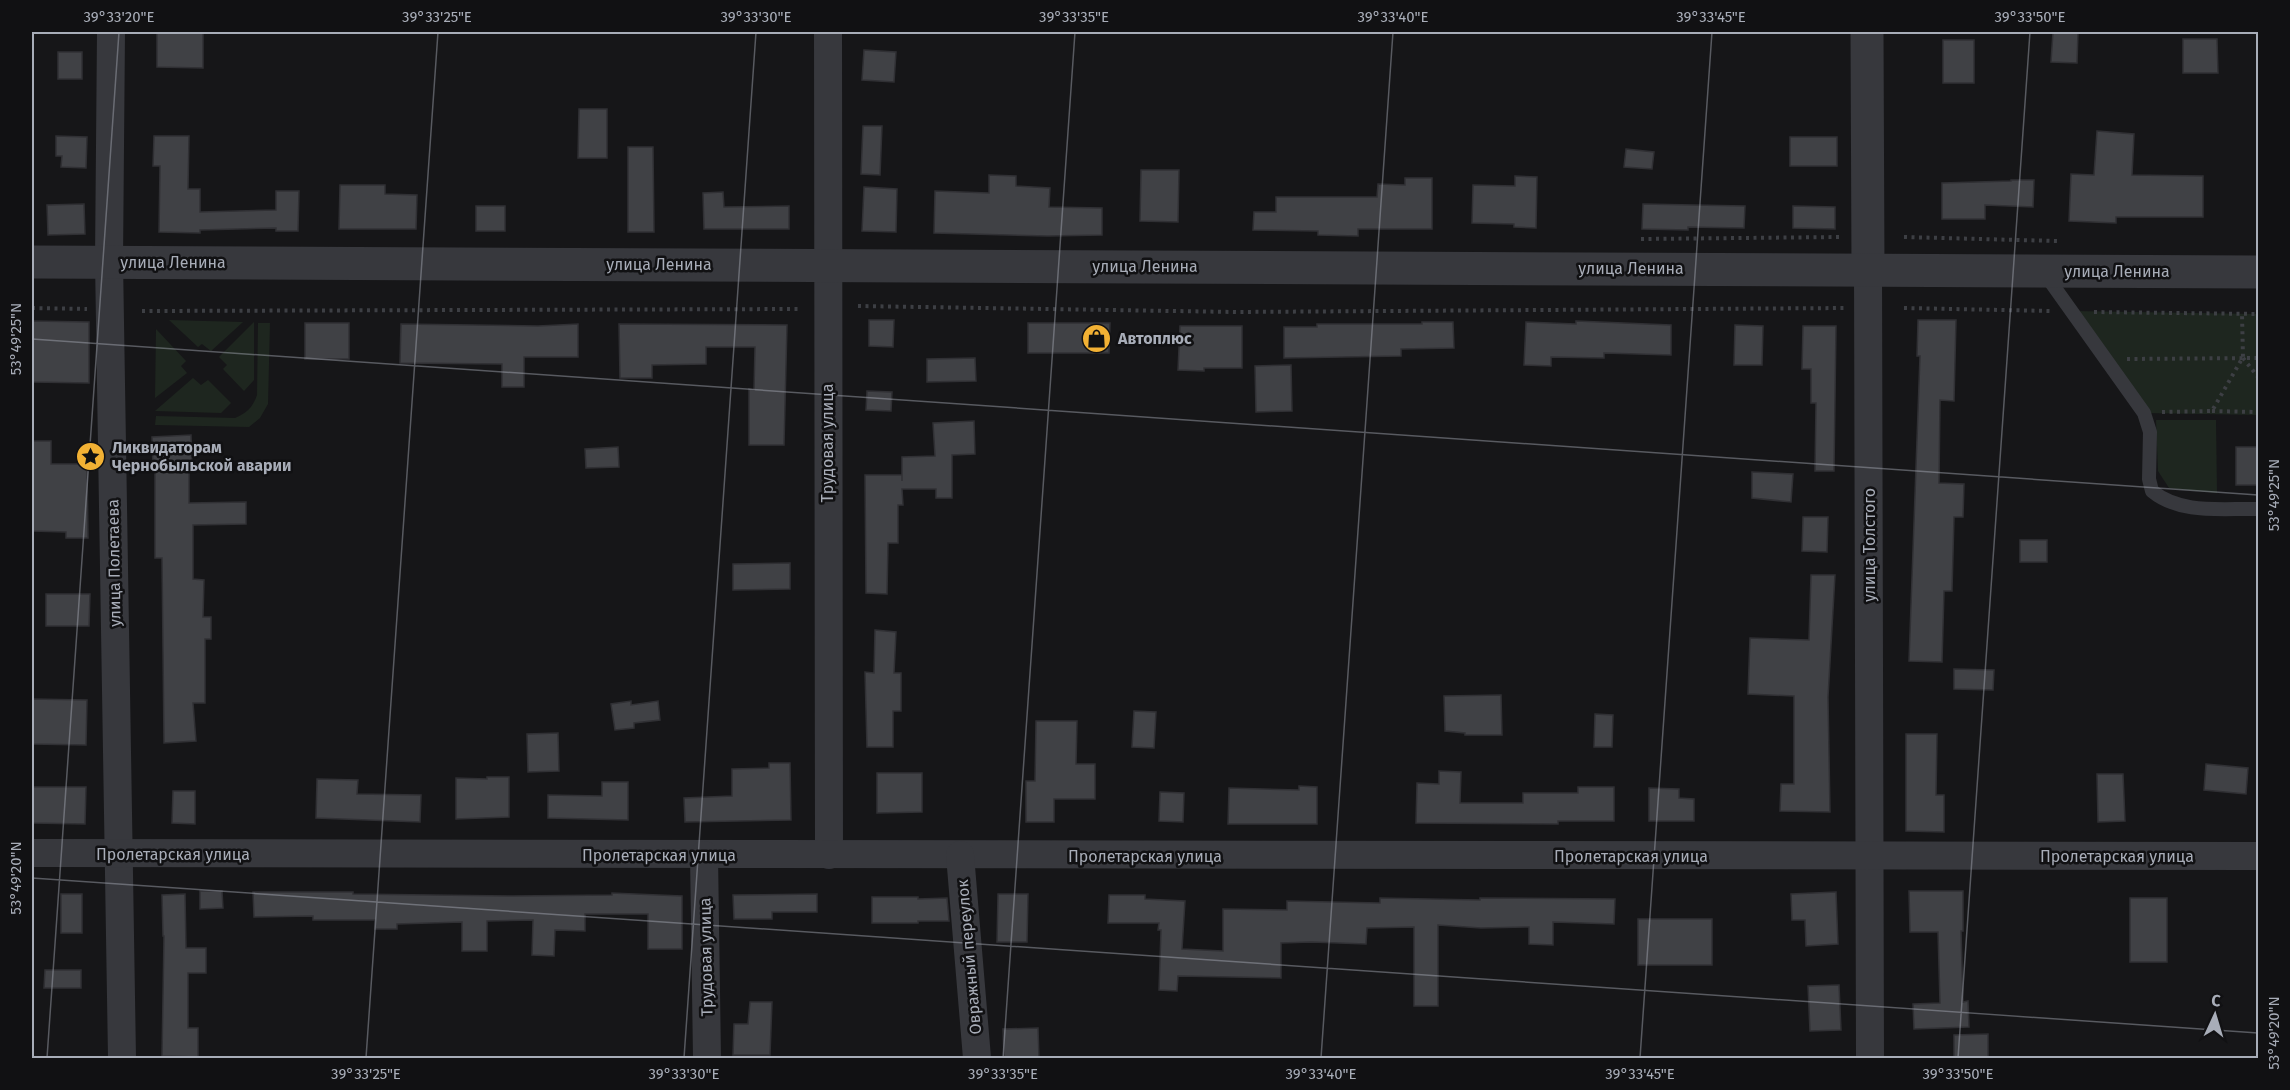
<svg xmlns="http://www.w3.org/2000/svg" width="2290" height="1090" viewBox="0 0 2290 1090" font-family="'Fira Sans',sans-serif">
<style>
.green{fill:#1e261f}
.building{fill:#404145;stroke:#303034;stroke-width:1.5}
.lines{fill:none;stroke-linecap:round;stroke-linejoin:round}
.path{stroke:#3d3f44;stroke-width:4;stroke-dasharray:3 4.5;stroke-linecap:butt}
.service{stroke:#37383d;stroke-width:14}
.minor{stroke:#37383d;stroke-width:28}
.tertiary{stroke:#37383d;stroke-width:33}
.ticks{fill:none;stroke:#a8adb8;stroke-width:1.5;stroke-opacity:0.45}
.labels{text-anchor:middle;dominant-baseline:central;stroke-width:5;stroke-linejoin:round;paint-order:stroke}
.street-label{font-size:16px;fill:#a8adb8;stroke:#111113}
.poi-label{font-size:16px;font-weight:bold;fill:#a8adb8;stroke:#111113;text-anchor:start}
.neatline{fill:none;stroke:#a8adb8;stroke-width:2}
.ticks-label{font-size:15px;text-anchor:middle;fill:#a8adb8}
</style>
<rect width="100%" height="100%" fill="#161618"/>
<g class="green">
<path d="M 2072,311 L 2258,314 L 2258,415 L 2144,413 Z"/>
<path d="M 169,320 L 243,322 L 211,351 L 202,344 L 198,347 Z"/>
<path d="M 254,322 L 254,380 L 244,391 L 223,369 L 227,365 L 219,357 Z"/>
<path d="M 258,323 L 270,323 L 268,404 L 260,418 L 249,427 L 155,425 L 156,416 L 235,418 C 247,413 253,407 257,395 Z"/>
<path d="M 156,329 L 186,361 L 181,366 L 187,373 L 155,398 Z"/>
<path d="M 193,378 L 201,385 L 208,380 L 231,403 L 221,413 L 155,411 Z"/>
<path d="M 2156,420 L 2216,420 L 2217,493 L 2169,488 L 2158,471 Z"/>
</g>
<g class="building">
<path d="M 157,32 L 203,32 L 203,68 L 157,67 Z"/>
<path d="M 2053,32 L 2078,32 L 2077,63 L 2051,62 Z"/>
<path d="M 2183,39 L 2217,39 L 2218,73 L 2183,73 Z"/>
<rect x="1943" y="40" width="31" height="43"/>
<path d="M 864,50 L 896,52 L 894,82 L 862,80 Z"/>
<rect x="58" y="52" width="24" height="27"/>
<path d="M 579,109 L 607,109 L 607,158 L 578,158 Z"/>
<path d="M 863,126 L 882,126 L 880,175 L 861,174 Z"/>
<path d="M 2097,131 L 2134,134 L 2132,175 L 2203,176 L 2203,217 L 2116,217 L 2116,223 L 2069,221 L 2071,174 L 2094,175 Z"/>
<path d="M 56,136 L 87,137 L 86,168 L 61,167 L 62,156 L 56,156 Z"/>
<path d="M 154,136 L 189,136 L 188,189 L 200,189 L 200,212 L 276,210 L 276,191 L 299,191 L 298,231 L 276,231 L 276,228 L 200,230 L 200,233 L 159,232 L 160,166 L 153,166 Z"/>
<rect x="1790" y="137" width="47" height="29"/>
<path d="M 628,147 L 653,147 L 654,232 L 628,232 Z"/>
<path d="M 1626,149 L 1654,152 L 1652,169 L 1624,167 Z"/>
<path d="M 1141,170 L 1179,170 L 1178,222 L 1140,221 Z"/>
<path d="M 989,175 L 1016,176 L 1016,186 L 1050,188 L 1049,207 L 1102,208 L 1102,235 L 1048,236 L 934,233 L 935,191 L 989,193 Z"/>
<path d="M 1515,176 L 1537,177 L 1536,228 L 1514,227 L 1514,224 L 1472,223 L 1473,185 L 1515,186 Z"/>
<path d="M 1405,178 L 1432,178 L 1432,229 L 1358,229 L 1358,236 L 1318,235 L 1318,231 L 1253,230 L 1254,212 L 1276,212 L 1276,197 L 1377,197 L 1378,184 L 1405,185 Z"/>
<path d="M 2011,180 L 2034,180 L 2033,207 L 1985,205 L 1985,219 L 1942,219 L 1942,183 L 2011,181 Z"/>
<path d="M 340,185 L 385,185 L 385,194 L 417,195 L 416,229 L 339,229 Z"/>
<path d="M 864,187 L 897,189 L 896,232 L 862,231 Z"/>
<path d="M 723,192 L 724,207 L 789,206 L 789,229 L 704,229 L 703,193 Z"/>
<path d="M 84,204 L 85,234 L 48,235 L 47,205 Z"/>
<path d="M 1643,204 L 1745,206 L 1744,228 L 1688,227 L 1688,230 L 1642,229 Z"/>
<rect x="476" y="206" width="29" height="25"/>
<path d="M 1793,206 L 1835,207 L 1835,229 L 1793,228 Z"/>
<path d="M 869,320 L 894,320 L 893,347 L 869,346 Z"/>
<path d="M 1918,320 L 1956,320 L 1954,401 L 1940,400 L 1939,483 L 1964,484 L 1963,517 L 1954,517 L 1952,591 L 1944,591 L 1942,662 L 1909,661 L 1920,356 L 1917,356 Z"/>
<path d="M 32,321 L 89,322 L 89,383 L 32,382 Z"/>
<path d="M 1576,321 L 1671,325 L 1671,355 L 1604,353 L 1604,358 L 1551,357 L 1551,366 L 1524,365 L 1526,322 L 1576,324 Z"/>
<path d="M 1422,322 L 1453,322 L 1454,348 L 1401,349 L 1401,356 L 1284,358 L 1284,327 L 1317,327 L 1317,324 L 1422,324 Z"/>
<rect x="305" y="323" width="44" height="36"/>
<path d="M 1028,323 L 1110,323 L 1109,353 L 1028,353 Z"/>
<path d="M 401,324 L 538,326 L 578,324 L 578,357 L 524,357 L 524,387 L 502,387 L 502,364 L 400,363 Z"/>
<path d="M 619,324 L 787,325 L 784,445 L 749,445 L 749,389 L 754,390 L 755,347 L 706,347 L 706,364 L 652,365 L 652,378 L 620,378 Z"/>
<path d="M 1735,325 L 1763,326 L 1762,365 L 1734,365 Z"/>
<path d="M 1180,326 L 1242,326 L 1242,368 L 1204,368 L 1204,371 L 1178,370 Z"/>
<path d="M 1803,326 L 1836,326 L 1834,471 L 1815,471 L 1816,403 L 1811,403 L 1811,369 L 1802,369 Z"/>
<path d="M 975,358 L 976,381 L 927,382 L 927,359 Z"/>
<path d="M 1291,365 L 1292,411 L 1256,412 L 1255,366 Z"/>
<path d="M 867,391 L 892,392 L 891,411 L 866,410 Z"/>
<path d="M 974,421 L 975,454 L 952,455 L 952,498 L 936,498 L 936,489 L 902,489 L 903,505 L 898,505 L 898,543 L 888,543 L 887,594 L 866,593 L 865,475 L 902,475 L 902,481 L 902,457 L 935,456 L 933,423 Z"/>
<path d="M 191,435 L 192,467 L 189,467 L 189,503 L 246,502 L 246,524 L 193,525 L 193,579 L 204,580 L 203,617 L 211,617 L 211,639 L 205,639 L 205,703 L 193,703 L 196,741 L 164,743 L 162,558 L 155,558 L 155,468 L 153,468 L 152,437 Z"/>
<path d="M 33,441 L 51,441 L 51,464 L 87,464 L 88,538 L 66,538 L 66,532 L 32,531 Z"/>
<path d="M 618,447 L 619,467 L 586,468 L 585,449 Z"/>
<rect x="2236" y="447" width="23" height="38"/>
<path d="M 1752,472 L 1793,474 L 1791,502 L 1752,498 Z"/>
<path d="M 1803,517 L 1828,517 L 1827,552 L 1802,551 Z"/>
<rect x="2020" y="540" width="27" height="22"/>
<path d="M 790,563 L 790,589 L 733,590 L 733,564 Z"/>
<path d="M 1811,575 L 1835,575 L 1828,697 L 1830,812 L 1780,811 L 1781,784 L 1794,784 L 1794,696 L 1748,694 L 1750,638 L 1809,640 Z"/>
<path d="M 46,594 L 90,594 L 89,626 L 46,626 Z"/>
<path d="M 875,630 L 896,632 L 894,673 L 901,673 L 901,711 L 893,711 L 893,747 L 867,747 L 865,672 L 874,673 Z"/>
<path d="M 1954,669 L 1994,670 L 1993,690 L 1954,689 Z"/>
<path d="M 1501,695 L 1502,735 L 1465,735 L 1465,733 L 1445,731 L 1444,696 Z"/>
<path d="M 32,699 L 87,700 L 86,745 L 32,744 Z"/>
<path d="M 631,701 L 631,705 L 658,701 L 660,720 L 634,723 L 634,728 L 615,730 L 611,704 Z"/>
<path d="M 1134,711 L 1156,712 L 1154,748 L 1132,747 Z"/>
<path d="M 1595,714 L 1613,715 L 1612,747 L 1594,747 Z"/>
<path d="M 1036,721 L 1077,721 L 1076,764 L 1095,764 L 1095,799 L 1054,799 L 1054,822 L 1026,822 L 1026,781 L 1035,781 Z"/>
<path d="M 558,733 L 559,771 L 528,772 L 527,734 Z"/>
<path d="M 1906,734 L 1937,734 L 1936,795 L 1944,795 L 1944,832 L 1906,831 Z"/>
<path d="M 769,763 L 790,763 L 791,820 L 685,822 L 684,798 L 732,796 L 732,769 L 769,768 Z"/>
<path d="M 2206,764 L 2248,768 L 2246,794 L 2204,790 Z"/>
<path d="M 1439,771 L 1461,772 L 1460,803 L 1523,803 L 1523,793 L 1578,793 L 1578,787 L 1614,787 L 1614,821 L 1558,821 L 1558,824 L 1416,823 L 1417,783 L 1439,784 Z"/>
<path d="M 877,773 L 922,773 L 922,812 L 877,813 Z"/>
<path d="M 2097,774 L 2123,774 L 2125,821 L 2098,822 Z"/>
<path d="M 487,777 L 509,777 L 509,817 L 456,819 L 456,778 L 487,779 Z"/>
<path d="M 317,779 L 358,780 L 357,794 L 421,795 L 420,822 L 316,818 Z"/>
<path d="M 602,782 L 628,782 L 628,820 L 548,818 L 548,795 L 602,796 Z"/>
<path d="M 1299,786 L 1317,787 L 1317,824 L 1228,824 L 1229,788 L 1299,790 Z"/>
<path d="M 32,787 L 86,787 L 85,824 L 32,823 Z"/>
<path d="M 1649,788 L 1679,789 L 1679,798 L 1694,799 L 1694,821 L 1649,821 Z"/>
<path d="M 173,791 L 195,791 L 195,824 L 172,823 Z"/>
<path d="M 1160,792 L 1184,793 L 1183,822 L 1159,821 Z"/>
<path d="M 200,891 L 222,891 L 223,908 L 200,909 Z"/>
<path d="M 1909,891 L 1963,891 L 1963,931 L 1961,931 L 1963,1002 L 1968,1001 L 1969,1027 L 1914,1029 L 1913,1004 L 1940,1003 L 1938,932 L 1910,932 Z"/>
<path d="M 253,892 L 353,892 L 353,894 L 512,896 L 612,895 L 612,893 L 682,896 L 682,949 L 648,949 L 648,914 L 585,914 L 585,931 L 555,930 L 554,956 L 532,955 L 533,920 L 487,921 L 487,951 L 462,951 L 462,922 L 397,924 L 397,929 L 375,929 L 375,920 L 313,920 L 313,916 L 254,917 Z"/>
<path d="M 1836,892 L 1838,944 L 1806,946 L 1805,920 L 1792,920 L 1791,894 Z"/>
<rect x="61" y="894" width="21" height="39"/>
<path d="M 185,894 L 186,948 L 206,948 L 206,973 L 188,973 L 188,1028 L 198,1028 L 198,1057 L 162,1056 L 164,936 L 163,936 L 162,895 Z"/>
<path d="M 817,894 L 817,912 L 772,912 L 772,919 L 734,919 L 733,895 Z"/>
<path d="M 998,894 L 1028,894 L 1027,942 L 997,942 Z"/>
<path d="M 1109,895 L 1145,895 L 1145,899 L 1185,901 L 1182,949 L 1223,951 L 1223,909 L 1287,910 L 1287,901 L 1380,903 L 1380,898 L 1480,900 L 1480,898 L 1615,899 L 1614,924 L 1553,922 L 1553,945 L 1529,944 L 1529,927 L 1481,928 L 1438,925 L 1438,1006 L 1414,1006 L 1414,927 L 1367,928 L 1366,944 L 1311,942 L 1281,943 L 1281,978 L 1178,976 L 1177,991 L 1159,990 L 1161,930 L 1158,930 L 1159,923 L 1108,923 Z"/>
<path d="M 872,897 L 918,897 L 918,899 L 947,898 L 949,921 L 918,921 L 918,923 L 872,923 Z"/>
<rect x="2130" y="898" width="37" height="64"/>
<rect x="1638" y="919" width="74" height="46"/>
<path d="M 45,970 L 81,970 L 81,988 L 44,988 Z"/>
<path d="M 1839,985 L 1841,1030 L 1810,1031 L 1808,986 Z"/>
<path d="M 750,1002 L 772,1002 L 770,1055 L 733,1055 L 734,1024 L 748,1024 Z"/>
<path d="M 1038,1028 L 1039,1059 L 1004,1059 L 1003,1029 Z"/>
<path d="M 1988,1034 L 1988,1059 L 1954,1059 L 1954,1035 Z"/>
</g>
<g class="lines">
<g class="path">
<path d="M 1904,237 L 2057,241"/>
<path d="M 1641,239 L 1841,237"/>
<path d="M 858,306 L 1236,312 L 1845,308"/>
<path d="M 32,308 L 87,309"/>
<path d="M 1904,308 L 2051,311"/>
<path d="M 142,311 L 798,309"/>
<path d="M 2094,312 L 2258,314"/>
<path d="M 2243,358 L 2258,377"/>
<path d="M 2127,359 L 2258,358"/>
<path d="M 2212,411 L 2258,412"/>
<path d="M 2162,412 L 2212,411 L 2243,357 L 2242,314"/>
</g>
<path class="service" d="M 2045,274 L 2144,413 L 2150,432 L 2149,479 L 2152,491 C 2181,515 2223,508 2258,509"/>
<g class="minor">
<path d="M 111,32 L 109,261 L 122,1058"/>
<path d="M 828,32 L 829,855"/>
<path d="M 1868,269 L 1870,1058"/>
<path d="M 32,853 L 2258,856"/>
<path d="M 704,855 L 707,1058"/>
<path d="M 960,855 L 977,1058"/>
</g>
<g class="tertiary">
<path d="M 1867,32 L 1868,269"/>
<path d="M 32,262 L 2258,272"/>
</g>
</g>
<path class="ticks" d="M 32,339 L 2258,495M 32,878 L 2258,1033M 47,1058 L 119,32M 366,1058 L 438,32M 684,1058 L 756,32M 1003,1058 L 1075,32M 1321,1058 L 1393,32M 1640,1058 L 1712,32M 1958,1058 L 2030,32"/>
<defs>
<symbol id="shop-disc" viewBox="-11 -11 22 22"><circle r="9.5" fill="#f2b134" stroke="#111113"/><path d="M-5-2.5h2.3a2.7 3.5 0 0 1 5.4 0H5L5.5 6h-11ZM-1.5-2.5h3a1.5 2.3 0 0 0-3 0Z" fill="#111"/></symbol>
<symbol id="sight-disc" viewBox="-11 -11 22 22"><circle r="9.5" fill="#f2b134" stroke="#111113"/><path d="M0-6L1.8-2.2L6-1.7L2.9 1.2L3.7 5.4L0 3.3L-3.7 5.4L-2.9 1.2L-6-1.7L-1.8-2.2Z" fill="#111"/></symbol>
</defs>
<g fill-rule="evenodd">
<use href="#shop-disc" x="1080" y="322" width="33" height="33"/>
<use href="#sight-disc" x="74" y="440" width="33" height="33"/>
</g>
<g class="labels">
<g class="street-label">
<text x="173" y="262">улица Ленина</text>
<text x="659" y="264">улица Ленина</text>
<text x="1145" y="266">улица Ленина</text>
<text x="1631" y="268">улица Ленина</text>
<text x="2117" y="271">улица Ленина</text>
<text transform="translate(827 443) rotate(-90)">Трудовая улица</text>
<text transform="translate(1869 545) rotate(-90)">улица Толстого</text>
<text transform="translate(114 563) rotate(-91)">улица Полетаева</text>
<text x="173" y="854">Пролетарская улица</text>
<text x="659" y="855">Пролетарская улица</text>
<text x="1145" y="856">Пролетарская улица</text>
<text x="1631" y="856">Пролетарская улица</text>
<text x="2117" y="856">Пролетарская улица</text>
<text transform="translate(706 957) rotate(-91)">Трудовая улица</text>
<text transform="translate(969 957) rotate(-95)">Овражный переулок</text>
</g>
<g class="poi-label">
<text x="1118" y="338">Автоплюс</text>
<text x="112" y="447">Ликвидаторам<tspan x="112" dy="18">Чернобыльской аварии</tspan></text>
</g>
</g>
<rect width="2290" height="1090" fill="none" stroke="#111113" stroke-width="66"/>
<g transform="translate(2215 1015) rotate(4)" stroke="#111113" stroke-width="4.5" paint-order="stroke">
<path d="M0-4.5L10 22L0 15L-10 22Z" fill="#a8adb8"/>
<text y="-9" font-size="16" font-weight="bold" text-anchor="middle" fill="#a8adb8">С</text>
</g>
<rect x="33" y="33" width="2224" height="1024" class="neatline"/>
<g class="ticks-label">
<text x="119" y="22">39°33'20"E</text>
<text x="437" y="22">39°33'25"E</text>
<text x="756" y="22">39°33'30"E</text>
<text x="1074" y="22">39°33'35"E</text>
<text x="1393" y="22">39°33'40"E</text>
<text x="1711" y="22">39°33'45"E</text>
<text x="2030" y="22">39°33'50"E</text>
<text transform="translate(16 339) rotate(-90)" y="5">53°49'25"N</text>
<text transform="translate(2274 495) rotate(-90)" y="5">53°49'25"N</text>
<text transform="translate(16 878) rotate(-90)" y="5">53°49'20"N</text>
<text transform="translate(2274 1033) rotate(-90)" y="5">53°49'20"N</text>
<text x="366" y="1079">39°33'25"E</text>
<text x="684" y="1079">39°33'30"E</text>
<text x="1003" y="1079">39°33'35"E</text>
<text x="1321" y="1079">39°33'40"E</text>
<text x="1640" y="1079">39°33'45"E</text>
<text x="1958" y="1079">39°33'50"E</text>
</g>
</svg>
